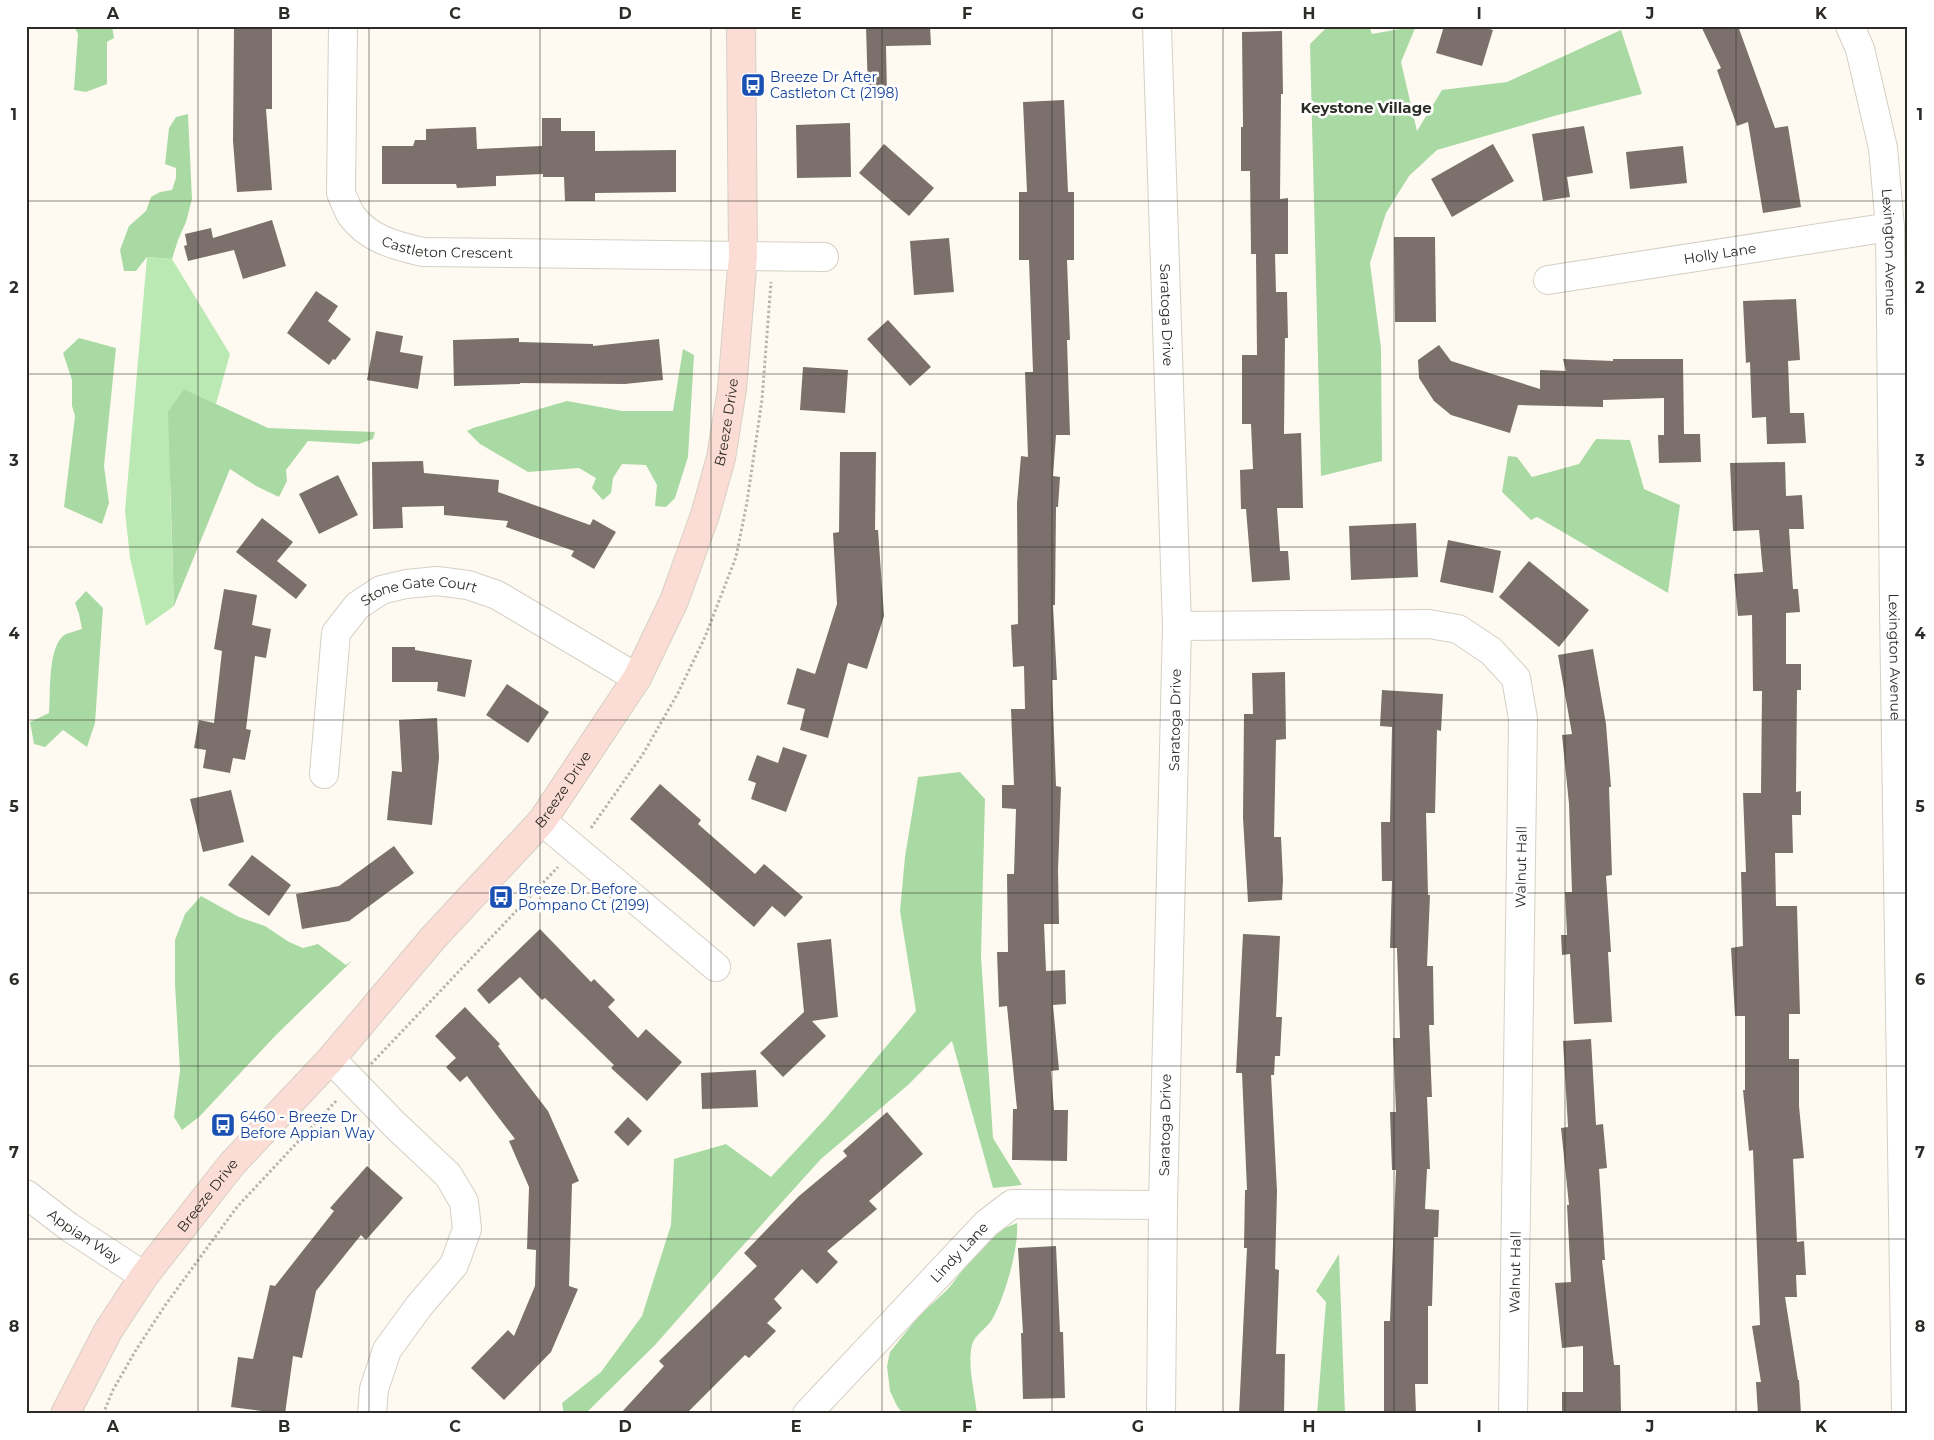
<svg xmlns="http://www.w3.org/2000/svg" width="1934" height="1440" viewBox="0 0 1934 1440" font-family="Montserrat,sans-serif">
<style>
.green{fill:#bbe9b4}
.forest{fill:#aadaa4}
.building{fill:#7b706b}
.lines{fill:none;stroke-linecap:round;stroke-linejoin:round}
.street-casing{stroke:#d5d0c5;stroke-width:30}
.secondary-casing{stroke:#d5d0c5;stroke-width:30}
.path{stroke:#b9b5ad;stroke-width:3;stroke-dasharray:2.5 2.5;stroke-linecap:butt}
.street{stroke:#fff;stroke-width:28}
.secondary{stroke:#fcddd5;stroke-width:28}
.grid{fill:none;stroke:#2d2b27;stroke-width:1;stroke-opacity:0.55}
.labels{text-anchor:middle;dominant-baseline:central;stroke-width:5;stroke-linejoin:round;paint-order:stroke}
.transit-label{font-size:14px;fill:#164399;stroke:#fff;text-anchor:start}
.street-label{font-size:14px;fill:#2d2b27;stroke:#fff}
.neighbourhood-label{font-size:15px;font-weight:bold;fill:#2d2b27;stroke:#fff}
.neatline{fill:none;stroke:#2d2b27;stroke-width:2}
.grid-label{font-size:16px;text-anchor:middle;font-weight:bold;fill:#2d2b27}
</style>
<rect width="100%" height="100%" fill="#fffaf1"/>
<path class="green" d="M 147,257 L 172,259 L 230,354 L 216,404 L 184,389 L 170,487 L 174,606 L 146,626 L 130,558 L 125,511 Z"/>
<g class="forest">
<path d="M 74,26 L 112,26 L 114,38 L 107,42 L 107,84 L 86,92 L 74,90 L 78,34 Z"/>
<path d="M 1328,26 L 1369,26 L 1372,34 L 1416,26 L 1401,62 L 1417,131 L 1442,90 L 1507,82 L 1621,30 L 1642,94 L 1554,116 L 1437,150 L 1409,176 L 1386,213 L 1370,263 L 1381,348 L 1382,461 L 1321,476 L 1310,44 Z"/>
<path d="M 188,114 L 192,199 L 186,222 L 178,240 L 172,259 L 147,257 L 136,271 L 124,271 L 120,250 L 129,226 L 146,211 L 151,197 L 160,192 L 172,190 L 176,178 L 176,168 L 165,164 L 169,128 L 176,117 Z"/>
<path d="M 79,338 L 116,348 L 104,466 L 109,503 L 102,524 L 64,507 L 75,416 L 72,406 L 72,380 L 63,353 Z"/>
<path d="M 683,349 L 694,355 L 688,457 L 675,498 L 666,507 L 655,506 L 657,485 L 646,465 L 622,464 L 613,478 L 611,493 L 603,500 L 592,488 L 596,478 L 579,468 L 528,472 L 480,444 L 467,431 L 473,428 L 567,401 L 622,411 L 673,411 Z"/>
<path d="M 184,389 L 268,428 L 375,432 L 373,439 L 359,444 L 308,441 L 286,470 L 287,481 L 279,497 L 256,486 L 230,469 L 174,606 L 168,412 Z"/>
<path d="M 1596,439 L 1630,440 L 1644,489 L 1680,505 L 1668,593 L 1537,517 L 1531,520 L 1502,492 L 1508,456 L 1517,457 L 1532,477 L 1579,464 Z"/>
<path d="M 86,591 L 103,608 L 95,723 L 87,747 L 63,730 L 45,747 L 34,744 L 30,722 L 49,713 C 51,693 47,644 66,634 C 71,632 77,631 82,629 L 79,614 L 75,603 Z"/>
<path d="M 960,772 L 985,799 L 981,956 L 993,1138 L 1022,1185 L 993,1188 L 952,1041 L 908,1085 L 821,1159 L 728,1262 L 656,1344 L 585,1414 L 564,1414 L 562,1403 L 601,1372 L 642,1316 L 671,1225 L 674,1159 L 726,1144 L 771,1177 L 826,1118 L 916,1011 L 900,911 L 905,857 L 918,777 Z"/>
<path d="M 201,896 L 239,917 L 265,926 L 289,942 L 303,948 L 318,944 L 346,965 L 353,960 L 277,1034 L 199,1117 L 182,1130 L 174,1117 L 180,1071 L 175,984 L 175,940 L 185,914 Z"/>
<path d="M 1017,1223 C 1019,1249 1005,1295 993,1318 C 988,1328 974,1335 972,1345 C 967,1365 975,1393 977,1414 L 903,1414 L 897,1406 L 890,1391 L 887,1366 L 890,1352 L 918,1317 L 948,1289 L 984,1243 L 995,1232 Z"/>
<path d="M 1339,1254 L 1345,1414 L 1317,1414 L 1326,1302 L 1316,1291 Z"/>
</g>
<g class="building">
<path d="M 234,26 L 272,26 L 272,109 L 266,109 L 272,190 L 237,192 L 233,141 Z"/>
<path d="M 866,26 L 930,26 L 931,45 L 886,46 L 887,94 L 868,94 Z"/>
<path d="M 1444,26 L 1480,26 L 1493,30 L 1482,66 L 1436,53 Z"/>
<path d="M 1701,26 L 1738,26 L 1775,128 L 1788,126 L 1801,207 L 1763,213 L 1748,122 L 1737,126 L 1717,70 L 1721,68 Z"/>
<path d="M 1282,31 L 1283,94 L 1281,94 L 1280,199 L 1288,198 L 1288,254 L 1275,254 L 1276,292 L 1287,292 L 1288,338 L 1285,338 L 1284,434 L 1301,433 L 1303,508 L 1277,508 L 1280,551 L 1288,551 L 1290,580 L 1252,582 L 1246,509 L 1241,509 L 1240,470 L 1253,469 L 1251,424 L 1242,424 L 1242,355 L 1257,355 L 1256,254 L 1251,254 L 1250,171 L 1241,171 L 1241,127 L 1243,127 L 1242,32 Z"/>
<path d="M 1064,100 L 1068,192 L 1074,192 L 1074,260 L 1067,260 L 1070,340 L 1067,340 L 1070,435 L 1056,435 L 1053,476 L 1060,477 L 1058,507 L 1056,507 L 1055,605 L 1053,605 L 1057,680 L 1052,680 L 1056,786 L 1061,787 L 1058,870 L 1059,924 L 1044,924 L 1046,971 L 1065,970 L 1066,1004 L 1053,1005 L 1059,1070 L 1051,1071 L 1054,1110 L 1068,1110 L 1067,1161 L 1012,1160 L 1013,1109 L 1017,1109 L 1007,1006 L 999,1007 L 997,952 L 1008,952 L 1007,874 L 1014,874 L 1016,809 L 1002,808 L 1002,785 L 1014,785 L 1011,709 L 1025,709 L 1024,666 L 1013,667 L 1011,625 L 1018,624 L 1017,503 L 1021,456 L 1028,457 L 1025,372 L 1033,372 L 1029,260 L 1019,260 L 1019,192 L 1027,192 L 1023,102 Z"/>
<path d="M 542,118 L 561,118 L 561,131 L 595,131 L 595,151 L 676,150 L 676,192 L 595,193 L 595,201 L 565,201 L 564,177 L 543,177 L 543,174 L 496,176 L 496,186 L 457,188 L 456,184 L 382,184 L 382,146 L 413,146 L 415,140 L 426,140 L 426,129 L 476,127 L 477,149 L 542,146 Z"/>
<path d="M 850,123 L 851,177 L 797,178 L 796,125 Z"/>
<path d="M 1584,126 L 1593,173 L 1567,177 L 1570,197 L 1543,201 L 1532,134 Z"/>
<path d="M 884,144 L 934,188 L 909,216 L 859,173 Z"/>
<path d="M 1493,144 L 1514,181 L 1452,217 L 1431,179 Z"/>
<path d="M 1683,146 L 1687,183 L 1630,189 L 1626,152 Z"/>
<path d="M 272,220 L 286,266 L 243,279 L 234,250 L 188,261 L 184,246 L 187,245 L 185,234 L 211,228 L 213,238 Z"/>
<path d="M 1394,237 L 1435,237 L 1436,322 L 1395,322 Z"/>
<path d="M 949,238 L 954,292 L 914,295 L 910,241 Z"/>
<path d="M 316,291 L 338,306 L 328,321 L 351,339 L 335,360 L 333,359 L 329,365 L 287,333 Z"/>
<path d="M 1796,299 L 1800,360 L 1788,361 L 1790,413 L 1804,413 L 1806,443 L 1767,444 L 1766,417 L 1752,418 L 1750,362 L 1746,363 L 1743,301 Z"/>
<path d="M 888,320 L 931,367 L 910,386 L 867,339 Z"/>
<path d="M 376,331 L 403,336 L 400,352 L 423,356 L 418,389 L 367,380 Z"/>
<path d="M 519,338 L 519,342 L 593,344 L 593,346 L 659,339 L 663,380 L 625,384 L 520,383 L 520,384 L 454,386 L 453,340 Z"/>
<path d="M 1439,345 L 1451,361 L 1540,389 L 1540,370 L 1566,371 L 1563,359 L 1613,361 L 1613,359 L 1683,359 L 1684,434 L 1700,434 L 1701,462 L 1659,463 L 1658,435 L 1664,435 L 1664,398 L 1603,400 L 1603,407 L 1518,405 L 1510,433 L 1451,415 L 1434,401 L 1419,378 L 1418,360 Z"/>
<path d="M 803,367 L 848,370 L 845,413 L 800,410 Z"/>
<path d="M 840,452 L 876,452 L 875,530 L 878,530 L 884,616 L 867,669 L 848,663 L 828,738 L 800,730 L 805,709 L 787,704 L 797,668 L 815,674 L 837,604 L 833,533 L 839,532 Z"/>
<path d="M 423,461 L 424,473 L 499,480 L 498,492 L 590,525 L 593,519 L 616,532 L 594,569 L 571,556 L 574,551 L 506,527 L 508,521 L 444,515 L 444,506 L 402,507 L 403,528 L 373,529 L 372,462 Z"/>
<path d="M 1785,462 L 1786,496 L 1802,495 L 1804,529 L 1789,529 L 1793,589 L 1798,589 L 1800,612 L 1786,613 L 1786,664 L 1801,664 L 1801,690 L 1797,690 L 1796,792 L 1801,791 L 1801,815 L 1792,815 L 1793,853 L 1775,853 L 1776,906 L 1797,906 L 1800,1014 L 1789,1014 L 1789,1059 L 1799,1059 L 1799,1106 L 1804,1158 L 1793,1159 L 1797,1242 L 1804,1241 L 1806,1275 L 1796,1275 L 1797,1297 L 1785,1297 L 1798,1380 L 1799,1380 L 1801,1414 L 1758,1414 L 1756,1382 L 1761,1382 L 1752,1326 L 1760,1325 L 1753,1150 L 1749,1151 L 1743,1090 L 1745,1090 L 1745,1016 L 1735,1016 L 1731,948 L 1743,946 L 1741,872 L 1746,872 L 1743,793 L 1761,793 L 1762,691 L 1753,691 L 1752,615 L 1738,616 L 1734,574 L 1763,572 L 1759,530 L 1733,531 L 1730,463 Z"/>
<path d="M 338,475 L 358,515 L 319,534 L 299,494 Z"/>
<path d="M 262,518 L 293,542 L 277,561 L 307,585 L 296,599 L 236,552 Z"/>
<path d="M 1416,523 L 1418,577 L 1351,580 L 1349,526 Z"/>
<path d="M 1448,540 L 1501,551 L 1493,593 L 1440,582 Z"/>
<path d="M 1529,561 L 1589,610 L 1559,647 L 1499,597 Z"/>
<path d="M 224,589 L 257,595 L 252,625 L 271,629 L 266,658 L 255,656 L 246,729 L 251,730 L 245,760 L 233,758 L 230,773 L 203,768 L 206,750 L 194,748 L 199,720 L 214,723 L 222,651 L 214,649 Z"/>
<path d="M 392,647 L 415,647 L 415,650 L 472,660 L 465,697 L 437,691 L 438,682 L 392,682 Z"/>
<path d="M 1593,649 L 1606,724 L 1611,787 L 1609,787 L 1612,875 L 1606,876 L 1611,952 L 1608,952 L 1612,1022 L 1574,1024 L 1570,954 L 1562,955 L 1561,935 L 1567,935 L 1565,892 L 1572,892 L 1569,804 L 1562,735 L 1572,734 L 1558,655 Z"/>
<path d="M 1285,672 L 1286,739 L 1276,740 L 1274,837 L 1281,837 L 1283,880 L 1282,900 L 1248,902 L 1243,818 L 1244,714 L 1253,714 L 1252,673 Z"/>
<path d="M 507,684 L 549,712 L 528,743 L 486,715 Z"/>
<path d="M 1382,690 L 1443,694 L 1441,731 L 1437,730 L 1435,813 L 1426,813 L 1428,895 L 1430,895 L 1427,966 L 1433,966 L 1434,1025 L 1429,1025 L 1432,1097 L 1427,1097 L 1430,1169 L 1427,1169 L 1425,1209 L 1439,1210 L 1438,1237 L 1434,1237 L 1432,1306 L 1428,1306 L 1428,1384 L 1415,1384 L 1416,1414 L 1384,1414 L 1384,1321 L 1390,1321 L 1396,1170 L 1392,1170 L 1390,1112 L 1396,1112 L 1393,1038 L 1400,1038 L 1397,948 L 1390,948 L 1392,881 L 1382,881 L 1381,822 L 1390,822 L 1392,727 L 1380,726 Z"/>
<path d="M 437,718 L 439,758 L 432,825 L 387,820 L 392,771 L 402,772 L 399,720 Z"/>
<path d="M 783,747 L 807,755 L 786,812 L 751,799 L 756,783 L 748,780 L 757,755 L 778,763 Z"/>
<path d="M 660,784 L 701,820 L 698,824 L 755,874 L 764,864 L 803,897 L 785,917 L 772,906 L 754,927 L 630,819 Z"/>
<path d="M 231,790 L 244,842 L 203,852 L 190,799 Z"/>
<path d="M 394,846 L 414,873 L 349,921 L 302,929 L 296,894 L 339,886 Z"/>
<path d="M 252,855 L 291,885 L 269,916 L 228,885 Z"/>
<path d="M 540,929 L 591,982 L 594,979 L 615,1000 L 608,1007 L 638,1038 L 646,1029 L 682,1062 L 647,1101 L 611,1068 L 614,1065 L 545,998 L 542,1000 L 520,977 L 489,1004 L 477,990 Z"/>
<path d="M 1243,934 L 1280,936 L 1276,1017 L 1282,1017 L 1280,1056 L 1275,1056 L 1274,1075 L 1271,1075 L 1277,1191 L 1275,1269 L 1279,1270 L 1276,1354 L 1285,1354 L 1284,1414 L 1239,1414 L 1247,1248 L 1244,1248 L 1245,1190 L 1247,1190 L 1242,1073 L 1236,1073 Z"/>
<path d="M 831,939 L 838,1017 L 812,1021 L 826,1036 L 783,1077 L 760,1053 L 804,1012 L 797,943 Z"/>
<path d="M 465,1007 L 500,1044 L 498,1046 L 548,1111 L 579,1181 L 572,1184 L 569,1286 L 578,1289 L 551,1352 L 504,1400 L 471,1368 L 508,1330 L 514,1336 L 535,1286 L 536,1250 L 527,1249 L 529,1187 L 509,1141 L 515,1139 L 467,1076 L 460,1082 L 446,1067 L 456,1058 L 435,1036 Z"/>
<path d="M 1591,1039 L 1596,1125 L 1603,1124 L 1607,1168 L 1599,1169 L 1605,1260 L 1602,1260 L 1614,1365 L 1620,1365 L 1621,1414 L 1562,1414 L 1562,1392 L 1583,1392 L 1583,1346 L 1562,1348 L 1555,1283 L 1571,1282 L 1567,1205 L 1569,1205 L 1561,1128 L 1568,1127 L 1563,1041 Z"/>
<path d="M 756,1070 L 758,1107 L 702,1109 L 701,1073 Z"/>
<path d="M 887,1112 L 923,1154 L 869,1201 L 877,1209 L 827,1251 L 838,1262 L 817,1284 L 802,1269 L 774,1299 L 782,1308 L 767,1323 L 776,1331 L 749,1358 L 745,1355 L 686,1414 L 620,1414 L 664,1366 L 659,1361 L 757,1266 L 744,1253 L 799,1196 L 847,1156 L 843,1151 Z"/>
<path d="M 628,1117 L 642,1131 L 628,1146 L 614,1132 Z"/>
<path d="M 367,1166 L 403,1198 L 366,1240 L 361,1235 L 316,1291 L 302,1358 L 293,1356 L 285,1414 L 231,1407 L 238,1357 L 253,1359 L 270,1285 L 275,1286 L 334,1211 L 330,1208 Z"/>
<path d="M 1056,1246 L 1060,1332 L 1063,1332 L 1065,1398 L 1023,1399 L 1021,1333 L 1023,1333 L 1018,1248 Z"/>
</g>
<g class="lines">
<defs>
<g id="street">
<path id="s1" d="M 343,26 L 341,193 C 344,200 347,208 351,215 C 368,239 396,246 423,252 L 824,257"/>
<path id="s2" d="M 1157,26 L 1177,626 L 1163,1205 L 1161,1414"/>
<path id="s3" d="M 1850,26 L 1860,49 L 1883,148 L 1890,227 L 1894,608 L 1906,1414"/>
<path id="s4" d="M 1548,280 L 1890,227"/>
<path d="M 1177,626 L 1429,624 L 1458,629 L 1491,651 L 1516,678 L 1523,719 L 1513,1414"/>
<path id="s5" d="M 324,774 L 336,633 L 357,606 L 381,590 L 406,584 L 437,581 L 468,585 L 497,595 L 637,678"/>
<path d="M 542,821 L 716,967"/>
<path d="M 331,1059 L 394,1124 L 448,1175 L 464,1202 L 467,1229 L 454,1265 L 419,1306 L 387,1350 L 374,1389 L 372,1414"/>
<path id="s6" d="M 26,1194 L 69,1227 L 144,1276"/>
<path id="s7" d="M 807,1414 L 986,1224 L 1012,1204 L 1163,1205"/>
</g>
<g id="secondary">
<path id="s8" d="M 65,1414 L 108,1331 L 144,1276 L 232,1164 L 331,1059 L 433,938 L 542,821 L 637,678 L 674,601 L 705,515 L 721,458 L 732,389 L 743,256 L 741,26"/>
</g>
</defs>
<use href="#street" class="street-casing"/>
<use href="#secondary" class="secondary-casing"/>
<g class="path">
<path d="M 591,828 L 643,754 L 678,693 L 705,637 L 736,557 L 747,502 L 762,400 L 771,282"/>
<path d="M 371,1064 L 558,867"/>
<path d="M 103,1414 L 113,1390 L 136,1350 L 166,1304 L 237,1207 L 336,1101"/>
</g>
<use href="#street" class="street"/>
<use href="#secondary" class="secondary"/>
</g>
<path class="grid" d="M 198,26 L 198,1414M 369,26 L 369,1414M 540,26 L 540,1414M 711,26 L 711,1414M 882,26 L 882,1414M 1052,26 L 1052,1414M 1223,26 L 1223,1414M 1394,26 L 1394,1414M 1565,26 L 1565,1414M 1736,26 L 1736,1414M 26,201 L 1908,201M 26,374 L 1908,374M 26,547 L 1908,547M 26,720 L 1908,720M 26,893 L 1908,893M 26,1066 L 1908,1066M 26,1239 L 1908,1239"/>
<defs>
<symbol id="bus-square" viewBox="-11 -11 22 22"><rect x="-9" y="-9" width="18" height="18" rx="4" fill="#1a4fb4" stroke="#fff"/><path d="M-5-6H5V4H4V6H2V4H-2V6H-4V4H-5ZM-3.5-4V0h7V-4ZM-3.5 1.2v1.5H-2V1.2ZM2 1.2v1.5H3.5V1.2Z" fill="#fff"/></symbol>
</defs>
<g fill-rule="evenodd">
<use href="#bus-square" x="739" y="71" width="28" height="28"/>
<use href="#bus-square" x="487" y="883" width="28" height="28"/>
<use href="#bus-square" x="209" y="1111" width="28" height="28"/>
</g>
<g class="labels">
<g class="transit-label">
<text x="770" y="77">Breeze Dr After<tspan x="770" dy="16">Castleton Ct (2198)</tspan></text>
<text x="518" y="889">Breeze Dr Before<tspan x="518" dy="16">Pompano Ct (2199)</tspan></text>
<text x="240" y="1117">6460 - Breeze Dr<tspan x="240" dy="16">Before Appian Way</tspan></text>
</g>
<g class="street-label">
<text stroke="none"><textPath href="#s1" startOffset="298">Castleton Crescent</textPath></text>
<text stroke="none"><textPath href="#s4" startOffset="174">Holly Lane</textPath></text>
<text stroke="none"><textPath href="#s3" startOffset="231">Lexington Avenue</textPath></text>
<text stroke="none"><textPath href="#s2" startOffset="289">Saratoga Drive</textPath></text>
<text stroke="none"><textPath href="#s8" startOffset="1208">Breeze Drive</textPath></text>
<text stroke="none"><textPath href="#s5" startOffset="242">Stone Gate Court</textPath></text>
<text stroke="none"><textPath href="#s3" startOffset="636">Lexington Avenue</textPath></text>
<text transform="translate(1175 720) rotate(-89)">Saratoga Drive</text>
<text stroke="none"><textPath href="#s8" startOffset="802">Breeze Drive</textPath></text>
<text transform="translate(1521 867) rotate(-89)">Walnut Hall</text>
<text transform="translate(1165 1125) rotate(-89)">Saratoga Drive</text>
<text stroke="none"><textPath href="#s8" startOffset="262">Breeze Drive</textPath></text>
<text stroke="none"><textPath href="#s6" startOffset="72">Appian Way</textPath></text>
<text stroke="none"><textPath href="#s7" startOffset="222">Lindy Lane</textPath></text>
<text transform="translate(1515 1272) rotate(-89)">Walnut Hall</text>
</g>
<g class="neighbourhood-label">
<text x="1366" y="107">Keystone Village</text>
</g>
</g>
<rect width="1934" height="1440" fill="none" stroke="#ffffff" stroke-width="55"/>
<rect x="28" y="28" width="1878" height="1384" class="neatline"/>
<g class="grid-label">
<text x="113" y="19">A</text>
<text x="284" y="19">B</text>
<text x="455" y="19">C</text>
<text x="625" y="19">D</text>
<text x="796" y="19">E</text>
<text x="967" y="19">F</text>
<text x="1138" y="19">G</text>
<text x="1309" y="19">H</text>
<text x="1479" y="19">I</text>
<text x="1650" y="19">J</text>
<text x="1821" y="19">K</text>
<text x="14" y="120">1</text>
<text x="1920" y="120">1</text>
<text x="14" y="293">2</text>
<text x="1920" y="293">2</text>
<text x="14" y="466">3</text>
<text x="1920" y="466">3</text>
<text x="14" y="639">4</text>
<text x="1920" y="639">4</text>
<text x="14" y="812">5</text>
<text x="1920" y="812">5</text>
<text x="14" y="985">6</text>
<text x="1920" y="985">6</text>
<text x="14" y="1158">7</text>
<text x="1920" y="1158">7</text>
<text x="14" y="1332">8</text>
<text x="1920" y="1332">8</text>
<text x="113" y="1432">A</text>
<text x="284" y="1432">B</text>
<text x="455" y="1432">C</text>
<text x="625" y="1432">D</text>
<text x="796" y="1432">E</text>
<text x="967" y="1432">F</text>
<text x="1138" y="1432">G</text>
<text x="1309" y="1432">H</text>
<text x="1479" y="1432">I</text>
<text x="1650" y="1432">J</text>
<text x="1821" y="1432">K</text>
</g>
</svg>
